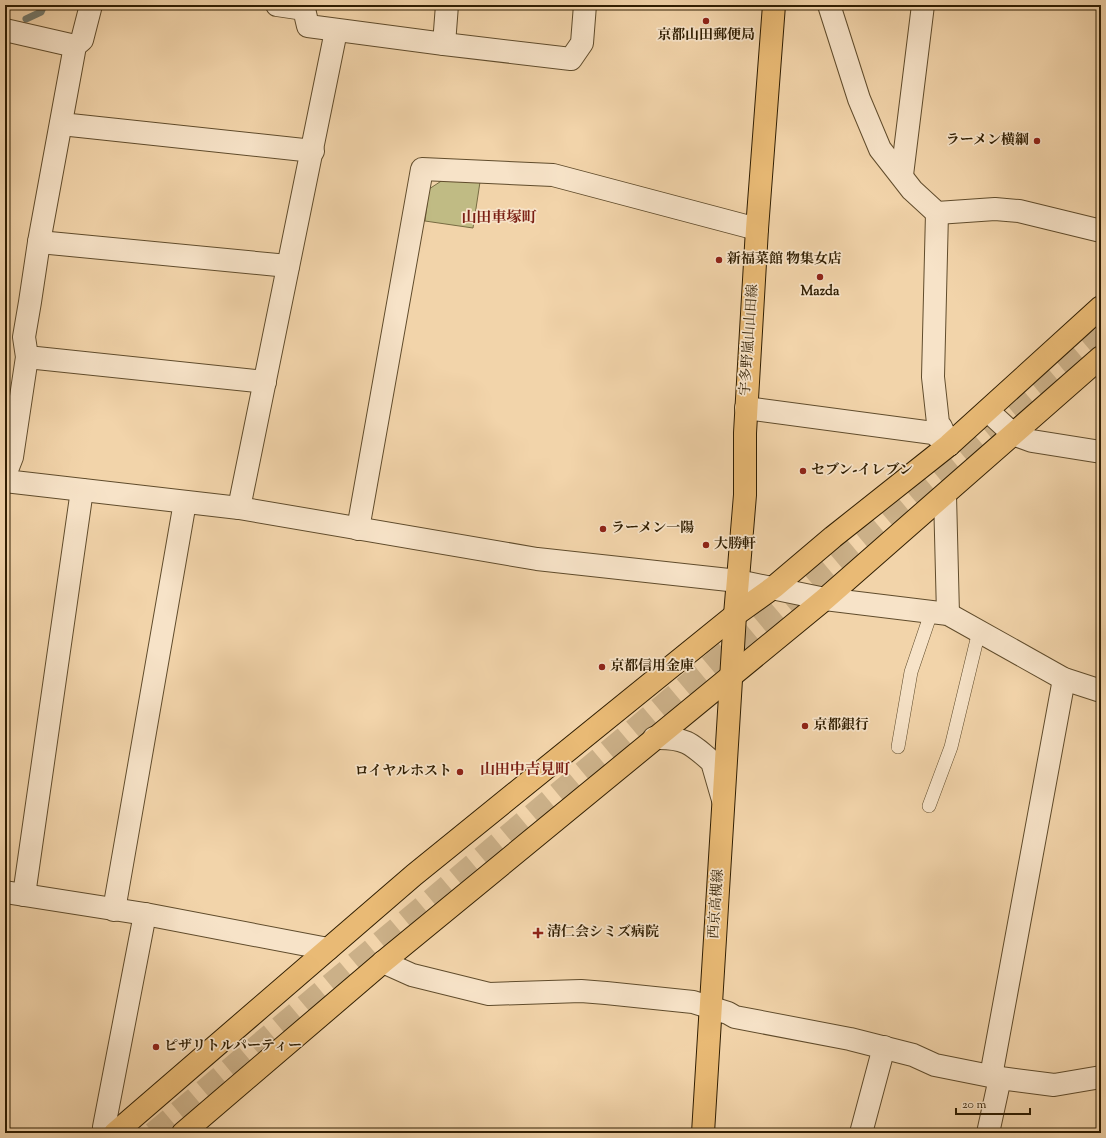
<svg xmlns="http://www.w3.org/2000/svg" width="1106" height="1138" viewBox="0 0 1106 1138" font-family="'Sorts Mill Goudy','Noto Serif JP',serif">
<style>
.green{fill:#c0bb84;stroke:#786c43}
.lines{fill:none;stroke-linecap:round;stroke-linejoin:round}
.stream{stroke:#73796c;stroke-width:7}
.trunk-tunnel{stroke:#cbb088;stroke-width:22;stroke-dasharray:22 11;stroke-linecap:butt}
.service-casing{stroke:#604c2c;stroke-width:14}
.minor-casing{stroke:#604c2c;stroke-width:24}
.tertiary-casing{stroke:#604c2c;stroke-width:24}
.primary-casing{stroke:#301e02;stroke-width:24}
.trunk-casing{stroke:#301e02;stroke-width:24}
.service{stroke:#f7e3c8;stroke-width:13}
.minor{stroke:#f7e3c8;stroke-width:22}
.tertiary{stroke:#f7e3c8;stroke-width:22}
.primary{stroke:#e9ba75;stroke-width:22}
.trunk{stroke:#e9ba75;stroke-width:22}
.poi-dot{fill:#8f2418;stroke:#f7e3c8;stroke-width:1.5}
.labels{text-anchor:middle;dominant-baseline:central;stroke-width:3.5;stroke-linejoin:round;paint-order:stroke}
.poi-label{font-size:14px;font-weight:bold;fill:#301e02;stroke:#f7e3c8;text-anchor:start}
.street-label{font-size:14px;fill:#301e02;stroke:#f7e3c8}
.neighbourhood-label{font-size:15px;font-weight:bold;fill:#7a1f14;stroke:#f7e3c8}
</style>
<rect width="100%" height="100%" fill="#f2d4aa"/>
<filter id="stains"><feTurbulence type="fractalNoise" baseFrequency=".005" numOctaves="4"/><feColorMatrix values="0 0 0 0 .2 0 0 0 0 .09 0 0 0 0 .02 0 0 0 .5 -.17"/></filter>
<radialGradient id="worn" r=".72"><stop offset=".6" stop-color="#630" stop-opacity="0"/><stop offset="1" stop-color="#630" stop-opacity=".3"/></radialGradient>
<path class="green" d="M 446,178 L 480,182 L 473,228 L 425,221 L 429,189 Z"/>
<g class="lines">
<path class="stream" d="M 26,19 L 41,12 L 44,5"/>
<path class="trunk-tunnel" d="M 153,1133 L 1101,337"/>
<defs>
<g id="service">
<path d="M 898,747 L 911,672 L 931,613"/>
<path d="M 929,806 L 951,747 L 979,631"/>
</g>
<g id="minor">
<path d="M 277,5 L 304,9 L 308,26 L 444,44 L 571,59 L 582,43 L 585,5"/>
<path d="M 829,5 L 859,99 L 880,149 L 912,190 L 937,213 L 995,209 L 1019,211 L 1101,231"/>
<path d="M 5,30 L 75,46"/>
<path d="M 444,44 L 447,5"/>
<path d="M 61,124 L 313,151"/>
<path d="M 902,175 L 923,5"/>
<path d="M 937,213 L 933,377 L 938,423 L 941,427 L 949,445"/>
<path d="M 39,242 L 288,266"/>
<path d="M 27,357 L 265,382"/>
<path d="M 746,408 L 933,433 L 949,445"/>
<path d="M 988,411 L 1013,434 L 1032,441 L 1101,452"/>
<path d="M 5,475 L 12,457 L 27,357 L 24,337 L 30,302 L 39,242 L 75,46 L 82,40 L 91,5"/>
<path d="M 945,495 L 948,614"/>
<path d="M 239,508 L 336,31"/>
<path d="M 358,529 L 422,169 L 553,175 L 757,229"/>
<path d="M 738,581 L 825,599 L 948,614 L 1064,679 L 1101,691"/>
<path d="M 654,738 C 684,737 691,743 712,762 L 723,800"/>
<path d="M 5,892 L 145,914 L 328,949"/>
<path d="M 24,895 L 82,490"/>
<path d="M 114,910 L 185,502"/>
<path d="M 383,962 L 412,975 L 489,994 L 581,991 L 606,993 L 693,1002 L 728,1013 L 735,1017 L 850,1039 L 913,1055 L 935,1065 L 1000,1078 L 1054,1085 L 1101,1077"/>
<path d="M 991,1076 L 1064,679"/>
<path d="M 108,1133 L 104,1127 L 145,914"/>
<path d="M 861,1133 L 884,1047"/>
<path d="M 988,1133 L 1000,1078"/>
</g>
<path id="tertiary" d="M 5,481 L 239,508 L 537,559 L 738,581"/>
<path id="primary" d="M 703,1133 L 735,615 L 745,495 L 745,433 L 757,229 L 774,5"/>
<g id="trunk">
<path d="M 115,1133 L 414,875 L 735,615 L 774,587 L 833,537 L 949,445 L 1101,307"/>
<path d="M 183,1133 L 383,962 L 825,599 L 1101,357"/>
</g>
</defs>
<use href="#service" class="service-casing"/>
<use href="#minor" class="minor-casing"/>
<use href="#tertiary" class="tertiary-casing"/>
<use href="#primary" class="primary-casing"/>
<use href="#trunk" class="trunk-casing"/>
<use href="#service" class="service"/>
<use href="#minor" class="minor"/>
<use href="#tertiary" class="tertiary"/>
<use href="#primary" class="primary"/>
<use href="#trunk" class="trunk"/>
</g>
<g class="poi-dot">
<circle cx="706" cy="21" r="4"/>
<circle cx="1037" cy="141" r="4"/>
<circle cx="719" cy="260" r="4"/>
<circle cx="820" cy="277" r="4"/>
<circle cx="803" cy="471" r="4"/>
<circle cx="603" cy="529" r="4"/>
<circle cx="706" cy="545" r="4"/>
<circle cx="602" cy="667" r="4"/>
<circle cx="805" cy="726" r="4"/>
<circle cx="460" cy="772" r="4"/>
<path d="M536 927h4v4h4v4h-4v4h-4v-4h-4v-4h4z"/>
<circle cx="156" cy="1047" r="4"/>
</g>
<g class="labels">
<g class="poi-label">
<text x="706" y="36" text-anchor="middle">京都山田郵便局</text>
<text x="1029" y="141" text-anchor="end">ラーメン横綱</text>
<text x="727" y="260">新福菜館 物集女店</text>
<text x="820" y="292" text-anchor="middle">Mazda</text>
<text x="811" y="471">セブン-イレブン</text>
<text x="611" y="529">ラーメン一陽</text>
<text x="714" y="545">大勝軒</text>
<text x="610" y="667">京都信用金庫</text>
<text x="813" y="726">京都銀行</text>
<text x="452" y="772" text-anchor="end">ロイヤルホスト</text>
<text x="547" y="933">清仁会シミズ病院</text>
<text x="164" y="1047">ピザリトルパーティー</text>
</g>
<g class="street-label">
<text transform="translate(750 340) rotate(-86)">宇多野嵐山山田線</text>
<text transform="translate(717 904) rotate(-86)">西京高槻線</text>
</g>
<g class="neighbourhood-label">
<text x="499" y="218">山田車塚町</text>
<text x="525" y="770">山田中吉見町</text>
</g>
</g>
<rect width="1106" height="1138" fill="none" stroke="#f2d4aa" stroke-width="20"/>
<rect x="6" y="6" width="1094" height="1126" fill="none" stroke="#301e02" stroke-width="2"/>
<rect x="10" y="10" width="1086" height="1118" fill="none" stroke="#301e02"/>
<path d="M956 1108v6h74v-6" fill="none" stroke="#301e02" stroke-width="2"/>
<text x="962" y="1108" font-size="12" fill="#301e02" stroke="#f7e3c8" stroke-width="3" paint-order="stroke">20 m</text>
<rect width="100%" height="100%" filter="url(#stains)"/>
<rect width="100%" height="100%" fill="url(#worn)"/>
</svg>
